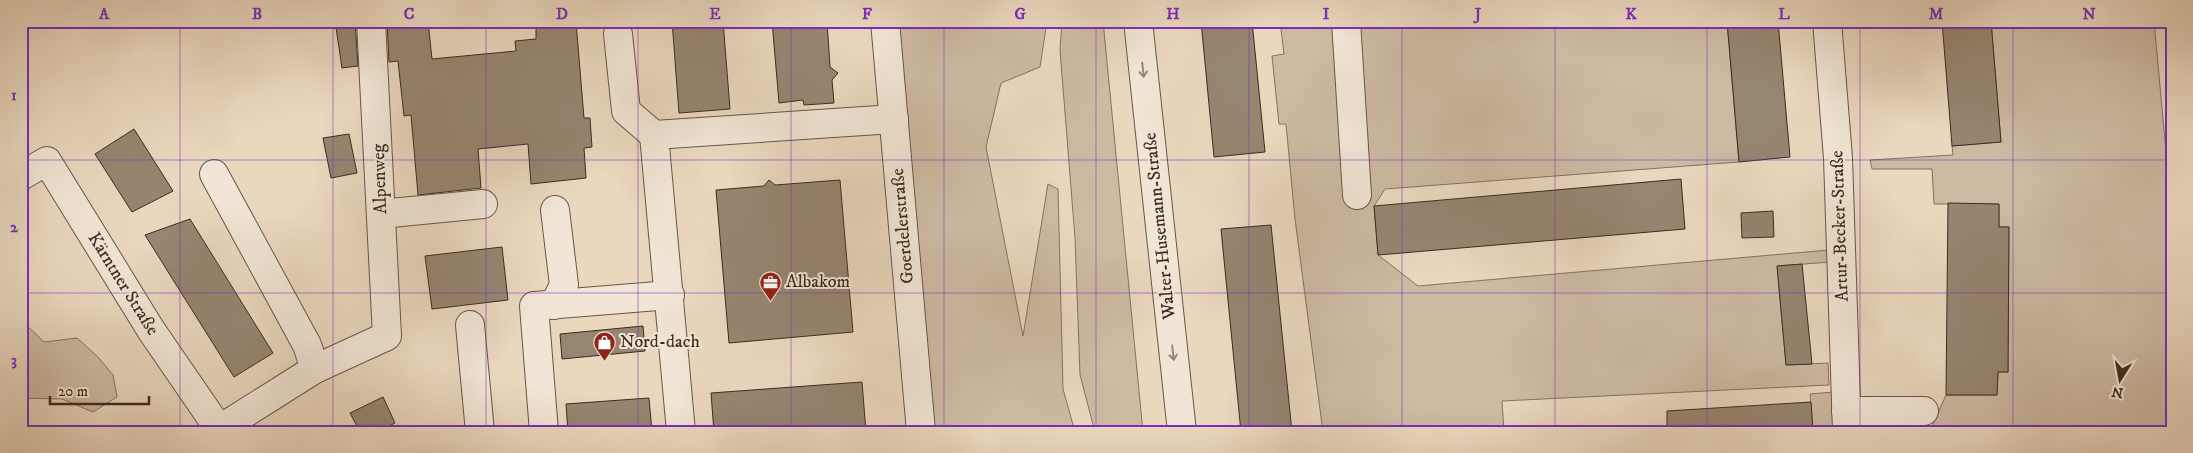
<svg xmlns="http://www.w3.org/2000/svg" width="2193" height="453" viewBox="0 0 2193 453" font-family="'IM FELL DW Pica',serif">
<style>
.green{fill:#ccbaa3;stroke:#847360}
.building{fill:#968571;stroke:#3c2c1e}
.lines{fill:none;stroke-linecap:round;stroke-linejoin:round}
.minor-casing{stroke:#675746;stroke-width:30}
.minor{stroke:#f1e5d5;stroke-width:28}
.oneway{stroke:#96887a}
.grid{fill:none;stroke:#7b2cbf;stroke-width:1;stroke-opacity:0.55}
.labels{text-anchor:middle;dominant-baseline:central;stroke-width:4;stroke-linejoin:round;paint-order:stroke}
.street-label{font-size:18px;fill:#3c2c1e;stroke:#f1e5d5}
.poi-label{font-size:18px;fill:#3c2c1e;stroke:#f1e5d5;text-anchor:start}
.neatline{fill:none;stroke:#7b2cbf;stroke-width:2}
.grid-label{font-size:16px;text-anchor:middle;font-weight:bold;fill:#7b2cbf}
</style>
<rect width="100%" height="100%" fill="#e9d7be"/>
<filter id="stains"><feTurbulence type="fractalNoise" baseFrequency=".004" numOctaves="4"/><feColorMatrix values="0 0 0 0 .2 0 0 0 0 .09 0 0 0 0 .02 0 0 0 .5 -.17"/></filter>
<radialGradient id="worn" r=".72"><stop offset=".6" stop-color="#630" stop-opacity="0"/><stop offset="1" stop-color="#630" stop-opacity=".3"/></radialGradient>
<g class="green">
<path d="M 896,21 L 1047,21 L 1040,67 L 1001,83 L 986,147 L 1023,336 L 1048,184 L 1058,189 L 1063,389 L 1075,432 L 931,432 Z"/>
<path d="M 1062,21 L 1103,21 L 1143,432 L 1095,432 L 1080,375 L 1075,238 L 1060,50 Z"/>
<path d="M 1280,21 L 1727,21 L 1739,162 L 1385,189 L 1374,206 L 1378,255 L 1418,286 L 1829,250 L 1831,262 L 1777,266 L 1786,365 L 1828,363 L 1829,385 L 1502,401 L 1504,432 L 1323,432 L 1295,219 L 1286,124 L 1279,124 L 1272,56 L 1284,54 Z"/>
<path d="M 1991,21 L 2154,21 L 2166,152 L 2172,152 L 2172,432 L 1872,432 L 1872,424 L 1931,429 L 1946,395 L 1997,395 L 1998,372 L 2008,372 L 2009,227 L 1999,227 L 1999,204 L 1934,204 L 1932,169 L 1872,169 L 1870,160 L 1953,155 L 1952,146 L 2001,142 Z"/>
<path d="M 21,320 L 44,342 L 77,338 L 98,357 L 113,375 L 117,397 L 93,412 L 62,399 L 21,398 Z"/>
<path d="M 1834,392 L 1837,432 L 1813,432 L 1810,394 Z"/>
</g>
<g class="building">
<path d="M 335,21 L 355,21 L 358,66 L 342,68 Z"/>
<path d="M 387,21 L 428,21 L 432,59 L 516,51 L 515,41 L 536,39 L 536,26 L 576,22 L 584,118 L 590,118 L 592,147 L 584,148 L 586,178 L 531,184 L 528,144 L 478,149 L 481,188 L 418,195 L 411,115 L 404,116 L 398,61 L 389,62 Z"/>
<path d="M 672,21 L 723,21 L 730,109 L 679,113 Z"/>
<path d="M 772,21 L 827,21 L 830,67 L 838,73 L 832,80 L 834,103 L 804,105 L 803,100 L 779,103 Z"/>
<path d="M 1201,21 L 1252,21 L 1265,152 L 1214,157 Z"/>
<path d="M 1727,21 L 1778,21 L 1790,157 L 1739,162 Z"/>
<path d="M 1942,21 L 1991,21 L 2001,142 L 1952,146 Z"/>
<path d="M 134,129 L 173,191 L 132,212 L 95,154 Z"/>
<path d="M 349,134 L 357,173 L 331,178 L 323,138 Z"/>
<path d="M 1681,179 L 1685,229 L 1378,255 L 1374,206 Z"/>
<path d="M 769,180 L 775,185 L 840,180 L 853,332 L 729,343 L 716,190 L 764,186 Z"/>
<path d="M 1948,203 L 1999,204 L 1999,227 L 2009,227 L 2008,372 L 1998,372 L 1997,395 L 1946,395 Z"/>
<path d="M 1773,211 L 1774,237 L 1742,238 L 1741,213 Z"/>
<path d="M 190,219 L 273,353 L 234,377 L 145,235 Z"/>
<path d="M 1271,225 L 1292,432 L 1241,432 L 1221,229 Z"/>
<path d="M 502,247 L 508,300 L 432,309 L 425,256 Z"/>
<path d="M 1802,264 L 1812,364 L 1786,365 L 1777,266 Z"/>
<path d="M 643,326 L 645,351 L 562,359 L 560,334 Z"/>
<path d="M 862,382 L 866,432 L 714,432 L 711,393 Z"/>
<path d="M 383,397 L 395,423 L 377,432 L 360,432 L 350,413 Z"/>
<path d="M 649,398 L 652,432 L 568,432 L 566,404 Z"/>
<path d="M 1811,402 L 1813,432 L 1667,432 L 1667,411 Z"/>
</g>
<g class="lines">
<defs>
<g id="minor">
<path d="M 885,21 L 921,432"/>
<path d="M 1138,21 L 1182,432"/>
<path d="M 1346,21 L 1357,195"/>
<path d="M 1827,21 L 1838,158 L 1847,432"/>
<path d="M 618,34 L 626,111 L 654,135"/>
<path d="M 214,174 L 307,345 L 315,369"/>
<path d="M 21,176 L 47,161 L 151,330 L 219,429"/>
<path d="M 381,214 L 483,204"/>
<path d="M 554,305 L 564,285 L 555,210"/>
<path d="M 470,325 L 480,432"/>
<path d="M 1846,411 L 1924,411"/>
<path d="M 215,432 L 315,369 L 387,336 L 371,21"/>
<path d="M 544,432 L 534,306 L 670,295"/>
<path d="M 681,432 L 654,135 L 894,119"/>
</g>
</defs>
<use href="#minor" class="minor-casing"/>
<use href="#minor" class="minor"/>
</g>
<defs><path id="oneway-shaft" d="M-6 0H5M1.5-3L5.5 0L1.5 3" fill="none" stroke-width="1.6" stroke-linecap="round" stroke-linejoin="round" transform="scale(1.25)"/></defs>
<g class="oneway">
<use href="#oneway-shaft" transform="translate(1143 70) rotate(84)"/>
<use href="#oneway-shaft" transform="translate(1173 353) rotate(84)"/>
</g>
<path class="grid" d="M 180,21 L 180,432M 333,21 L 333,432M 486,21 L 486,432M 638,21 L 638,432M 791,21 L 791,432M 944,21 L 944,432M 1096,21 L 1096,432M 1249,21 L 1249,432M 1402,21 L 1402,432M 1555,21 L 1555,432M 1707,21 L 1707,432M 1860,21 L 1860,432M 2013,21 L 2013,432M 21,160 L 2172,160M 21,293 L 2172,293"/>
<defs>
<symbol id="office-pin" viewBox="-11 -11 22 30"><path d="M0 17L-7.5 6A9.5 9.5 0 1 1 7.5 6Z" fill="#8f2418" stroke="#f1e5d5"/><path d="M-6-3h4V-5.5h4V-3h4V5H-6ZM-1-4.5V-3h2v-1.5ZM-6 0V1H6V0Z" fill="#fff"/></symbol>
<symbol id="shop-pin" viewBox="-11 -11 22 30"><path d="M0 17L-7.5 6A9.5 9.5 0 1 1 7.5 6Z" fill="#8f2418" stroke="#f1e5d5"/><path d="M-5-2.5h2.3a2.7 3.5 0 0 1 5.4 0H5L5.5 6h-11ZM-1.5-2.5h3a1.5 2.3 0 0 0-3 0Z" fill="#fff"/></symbol>
</defs>
<g fill-rule="evenodd">
<use href="#office-pin" x="758" y="270" width="25" height="34"/>
<use href="#shop-pin" x="592" y="330" width="25" height="34"/>
</g>
<g class="labels">
<g class="street-label">
<text transform="translate(380 179) rotate(-92)">Alpenweg</text>
<text transform="translate(903 226) rotate(-95)">Goerdelerstraße</text>
<text transform="translate(1160 226) rotate(-96)">Walter-Husemann-Straße</text>
<text transform="translate(1840 226) rotate(-92)">Artur-Becker-Straße</text>
<text transform="translate(123 284) rotate(58)">Kärntner Straße</text>
</g>
<g class="poi-label">
<text x="786" y="282">Albakom</text>
<text x="620" y="342">Nord-dach</text>
</g>
</g>
<rect width="2193" height="453" fill="none" stroke="#e9d7be" stroke-width="55"/>
<g transform="translate(2120 380) rotate(191)" stroke="#f1e5d5" stroke-width="4" paint-order="stroke">
<path d="M0-4L9 19L0 12L-9 19Z" fill="#3c2c1e"/>
<text y="-8" font-size="14" font-weight="bold" text-anchor="middle" fill="#3c2c1e">N</text>
</g>
<path d="M50 396v8h99v-8" fill="none" stroke="#3c2c1e" stroke-width="2.5"/>
<text x="58" y="396" font-size="15" fill="#3c2c1e" stroke="#f1e5d5" stroke-width="4" paint-order="stroke">20 m</text>
<rect x="28" y="28" width="2138" height="398" class="neatline"/>
<g class="grid-label">
<text x="104" y="19">A</text>
<text x="257" y="19">B</text>
<text x="409" y="19">C</text>
<text x="562" y="19">D</text>
<text x="715" y="19">E</text>
<text x="867" y="19">F</text>
<text x="1020" y="19">G</text>
<text x="1173" y="19">H</text>
<text x="1326" y="19">I</text>
<text x="1478" y="19">J</text>
<text x="1631" y="19">K</text>
<text x="1784" y="19">L</text>
<text x="1936" y="19">M</text>
<text x="2089" y="19">N</text>
<text x="14" y="100">1</text>
<text x="14" y="232">2</text>
<text x="14" y="365">3</text>
</g>
<rect width="100%" height="100%" filter="url(#stains)"/>
<rect width="100%" height="100%" fill="url(#worn)"/>
</svg>
